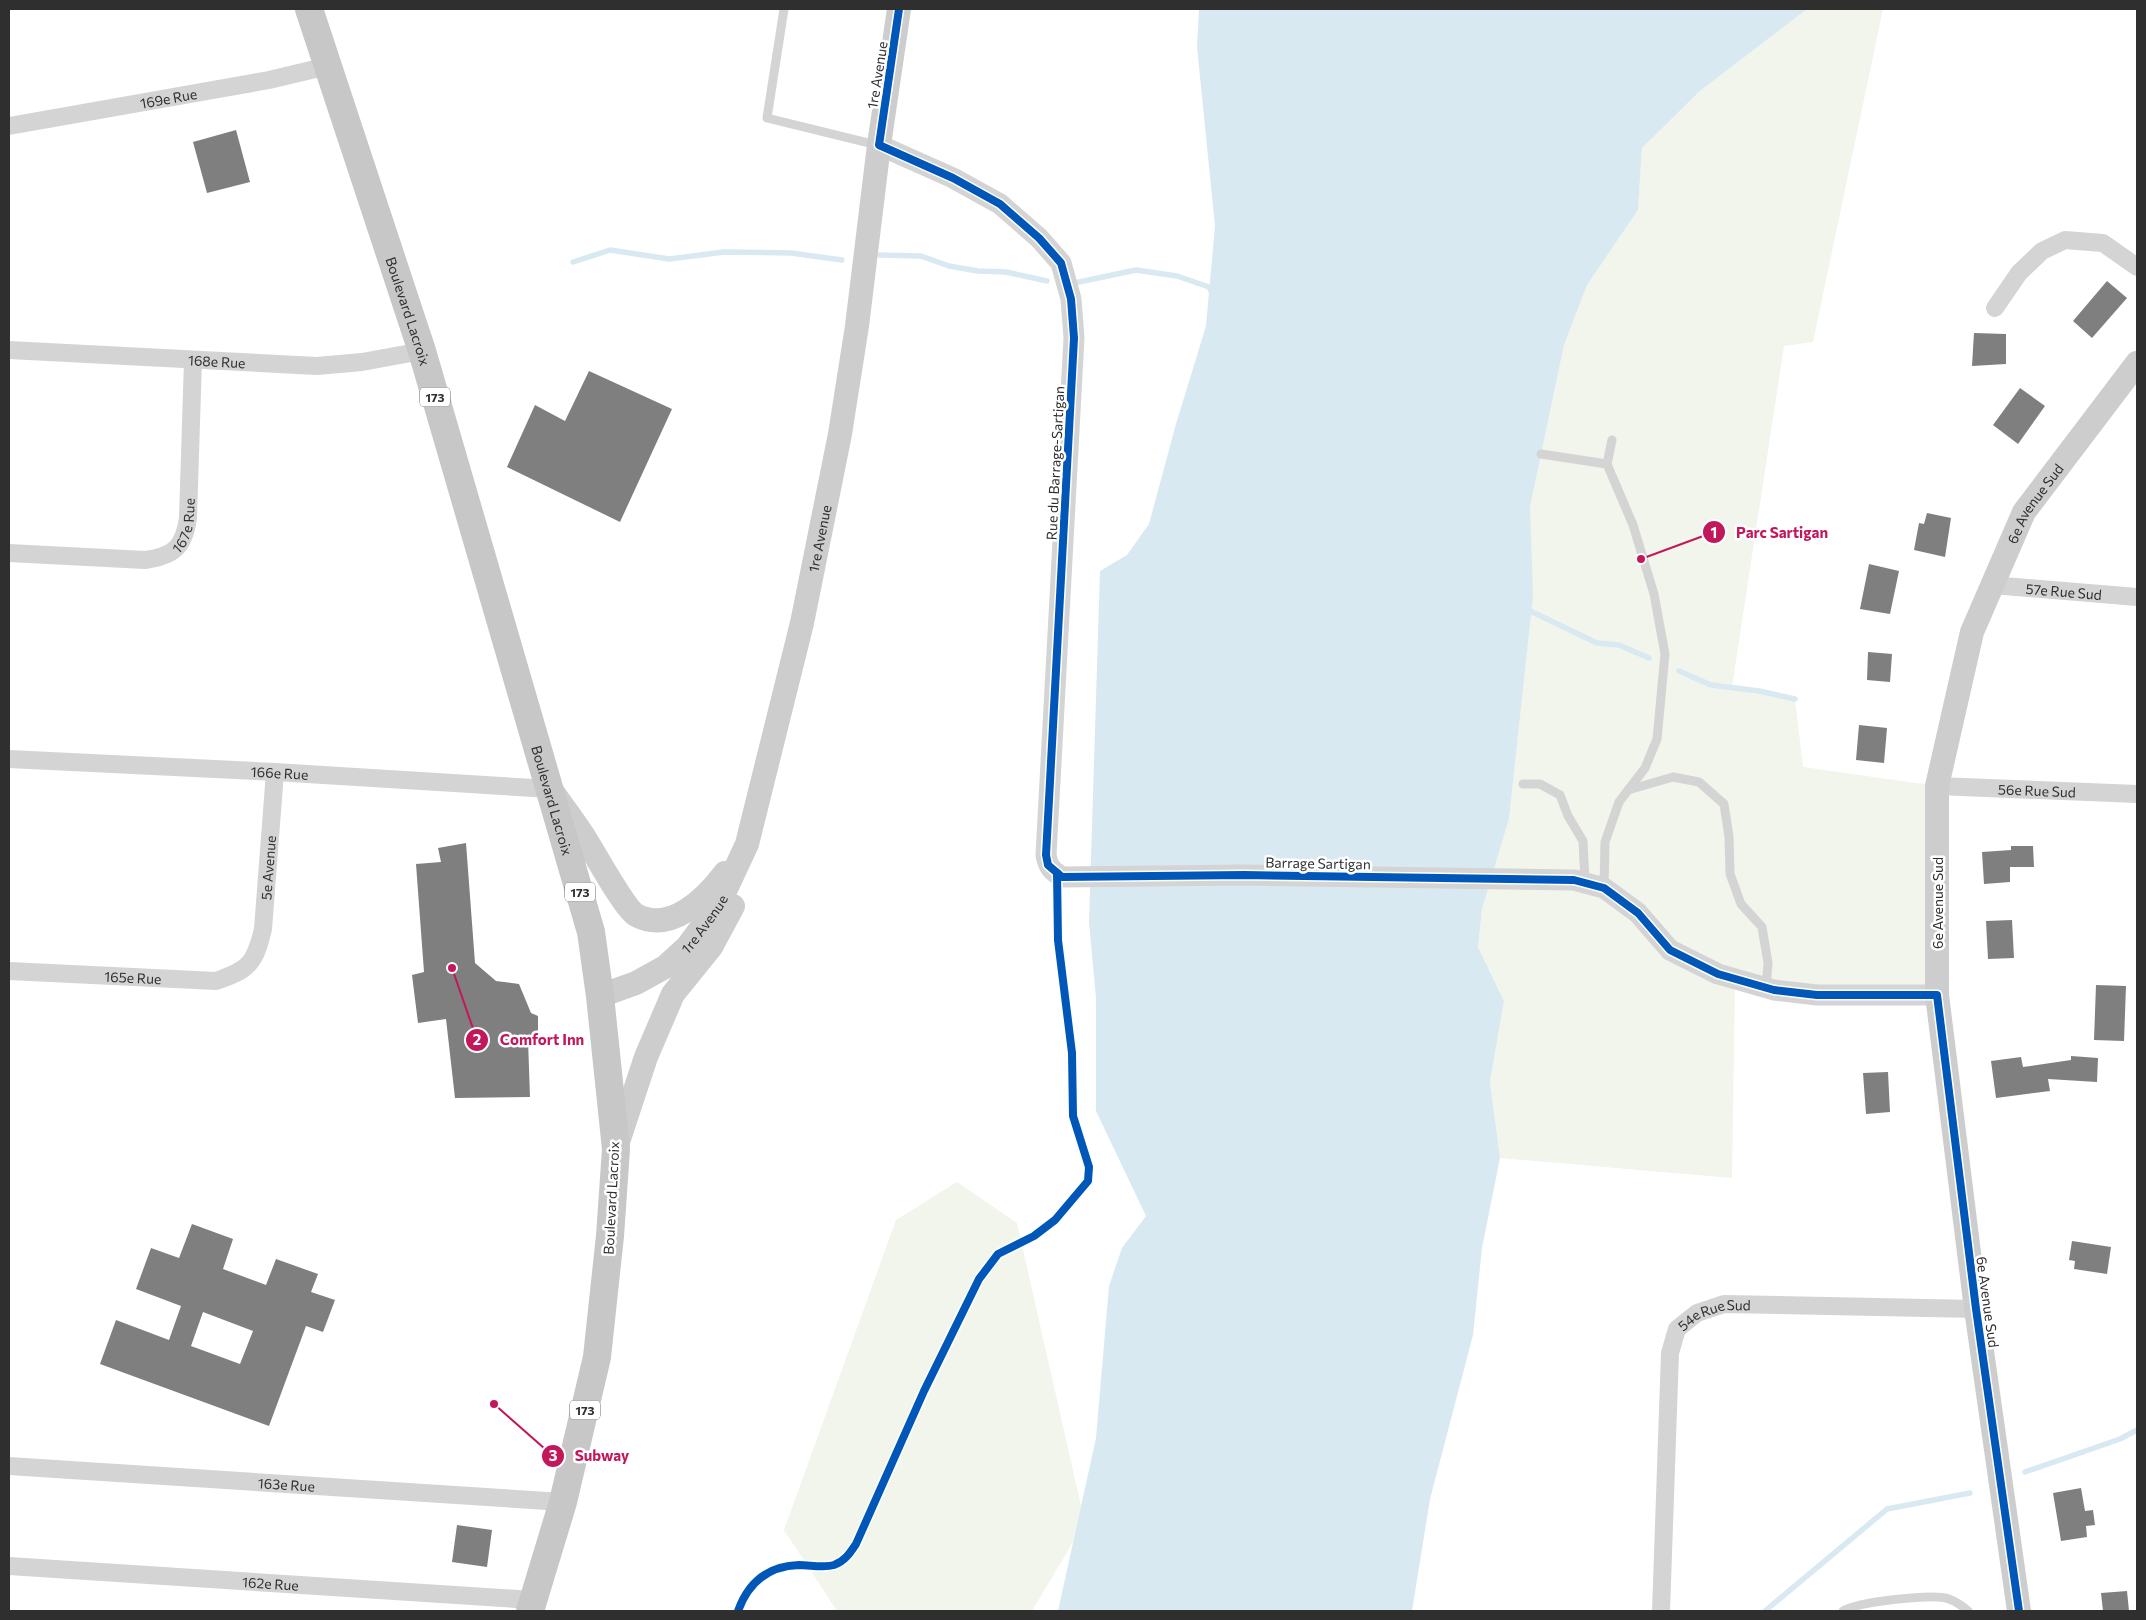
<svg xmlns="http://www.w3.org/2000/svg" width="2146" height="1620" viewBox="0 0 2146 1620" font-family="Commissioner,sans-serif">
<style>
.green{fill:#f1f5ec}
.water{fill:#d8e9f2}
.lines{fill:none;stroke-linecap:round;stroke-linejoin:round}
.stream{stroke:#d8e9f2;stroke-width:5.5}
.building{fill:#7f7f7f;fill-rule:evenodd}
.service{stroke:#d4d4d4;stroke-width:9}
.minor{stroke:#d4d4d4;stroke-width:18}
.tertiary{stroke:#d4d4d4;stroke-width:21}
.secondary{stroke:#cdcdcd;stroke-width:24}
.primary{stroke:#c7c7c7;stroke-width:28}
.cycleway-casing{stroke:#fff;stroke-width:11}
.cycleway{stroke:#0057b8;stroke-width:8}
.labels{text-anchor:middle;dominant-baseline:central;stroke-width:5;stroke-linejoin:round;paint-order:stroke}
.shield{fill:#fff;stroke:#6d6d6d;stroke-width:1}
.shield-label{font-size:12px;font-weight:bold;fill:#2f2f2f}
.street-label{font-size:14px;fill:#2f2f2f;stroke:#fff}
.leader{fill:none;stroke:#c2185b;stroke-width:2}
.callout-dot{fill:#c2185b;stroke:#fff;stroke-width:2}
.mark-label{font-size:15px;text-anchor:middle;font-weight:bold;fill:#fff}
.callout-label{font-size:15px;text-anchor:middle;font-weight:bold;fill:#c2185b;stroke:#fff;stroke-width:5;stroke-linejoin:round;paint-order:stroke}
</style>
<rect width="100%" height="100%" fill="#fff"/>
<g class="green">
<path d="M 1807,9 L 1883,9 L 1813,342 L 1784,346 L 1732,687 L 1795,699 L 1803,767 L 1937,786 L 1937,995 L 1735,979 L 1732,1178 L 1500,1158 L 1490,1082 L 1504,1001 L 1478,947 L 1482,909 L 1509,819 L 1531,611 L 1530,507 L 1564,345 L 1587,285 L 1638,210 L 1642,148 L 1700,91 Z"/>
<path d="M 957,1182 L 1017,1223 L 1081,1506 L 1073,1542 L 1032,1611 L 837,1611 L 784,1530 L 896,1220 Z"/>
</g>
<path class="water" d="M 1199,9 L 1807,9 L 1700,91 L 1642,148 L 1638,210 L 1587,285 L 1564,345 L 1530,507 L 1533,596 L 1509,819 L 1482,909 L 1478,947 L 1504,1001 L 1490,1082 L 1500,1158 L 1482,1248 L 1473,1335 L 1430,1499 L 1412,1611 L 1058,1611 L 1096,1438 L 1109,1286 L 1122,1248 L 1146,1216 L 1096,1111 L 1096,998 L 1089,922 L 1100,571 L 1127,555 L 1149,524 L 1176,424 L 1206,326 L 1215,226 L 1197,47 Z"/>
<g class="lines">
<g class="stream">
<path d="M 880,255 L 921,256 L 949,266 L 978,271 L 1006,272 L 1047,281"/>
<path d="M 573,262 L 610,250 L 669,259 L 724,252 L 791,253 L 842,260"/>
<path d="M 1079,282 L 1136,270 L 1177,276 L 1209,287 L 1212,293"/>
<path d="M 1526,609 L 1597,643 L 1619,645 L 1649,658"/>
<path d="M 1679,671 L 1711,685 L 1759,691 L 1795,699"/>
<path d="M 2025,1472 L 2120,1439 L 2137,1430"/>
<path d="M 1765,1611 L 1887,1509 L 1970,1493"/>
</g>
</g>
<g class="building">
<path d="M 236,130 L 250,182 L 207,193 L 193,142 Z"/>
<path d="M 2107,281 L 2127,298 L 2092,338 L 2073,321 Z"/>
<path d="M 1974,333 L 2006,334 L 2006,364 L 1972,366 Z"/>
<path d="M 589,371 L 672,409 L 620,522 L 507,467 L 535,405 L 565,421 Z"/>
<path d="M 2020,388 L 2045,406 L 2018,444 L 1993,425 Z"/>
<path d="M 1927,513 L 1951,518 L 1945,557 L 1914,550 L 1919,523 L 1924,524 Z"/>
<path d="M 1869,564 L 1899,571 L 1890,614 L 1860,609 Z"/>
<path d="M 1868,652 L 1892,654 L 1890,682 L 1867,680 Z"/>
<path d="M 1859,725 L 1887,728 L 1884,763 L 1856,760 Z"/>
<path d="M 466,843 L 475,963 L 496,981 L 519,984 L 531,1013 L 538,1016 L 538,1041 L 528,1040 L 530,1097 L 455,1098 L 446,1019 L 418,1023 L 412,975 L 424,972 L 416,864 L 441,862 L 438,848 Z"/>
<path d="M 2011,846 L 2033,846 L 2034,867 L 2010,867 L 2010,882 L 1984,884 L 1982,852 L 2011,850 Z"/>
<path d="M 2012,920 L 2014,958 L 1988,959 L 1986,921 Z"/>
<path d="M 2096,985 L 2126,986 L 2124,1041 L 2094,1040 Z"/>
<path d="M 2071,1056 L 2098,1058 L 2097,1082 L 2048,1079 L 2050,1091 L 1996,1098 L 1991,1061 L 2021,1057 L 2023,1067 L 2071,1060 Z"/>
<path d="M 1888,1072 L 1890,1112 L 1866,1114 L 1863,1073 Z"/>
<path d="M 192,1224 L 233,1239 L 223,1269 L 266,1285 L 276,1259 L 318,1274 L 311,1292 L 335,1300 L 323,1332 L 306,1326 L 269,1426 L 100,1364 L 116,1320 L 169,1340 L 181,1306 L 136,1289 L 151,1248 L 179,1258 ZM 203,1312 L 253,1331 L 240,1364 L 191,1346 Z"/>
<path d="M 2072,1241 L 2111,1247 L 2107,1274 L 2074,1269 L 2075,1261 L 2069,1260 Z"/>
<path d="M 2081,1488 L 2085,1511 L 2093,1510 L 2095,1525 L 2086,1526 L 2087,1537 L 2061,1541 L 2053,1493 Z"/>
<path d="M 457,1525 L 492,1530 L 487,1567 L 452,1562 Z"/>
<path d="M 2127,1591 L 2129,1611 L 2103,1611 L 2101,1593 Z"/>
</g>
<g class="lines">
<g class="service">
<path d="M 784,9 L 767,118 L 877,145"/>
<path d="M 1541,454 L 1607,464"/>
<path d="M 1523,784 L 1540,784 L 1560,795 L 1568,816 L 1583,841 L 1585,882"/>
<path d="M 1628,790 L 1673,777 L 1699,782 L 1724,804 L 1729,837 L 1730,874 L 1741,904 L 1762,927 L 1768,963 L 1766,988"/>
<path d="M 1604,888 L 1605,842 L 1619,802 L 1645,768 L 1657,739 L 1665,654 L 1654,594 L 1633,525 L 1607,464 L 1612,440"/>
<path d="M 1843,1611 C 1857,1602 1934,1593 1949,1599 C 1955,1601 1964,1607 1968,1611"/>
</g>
<g class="minor">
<path id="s1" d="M 9,126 L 269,80 L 328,66"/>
<path d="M 1995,308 L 2019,273 L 2042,251 L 2065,240 L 2103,243 L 2137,267"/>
<path id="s2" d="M 9,350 L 317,366 L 362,362 L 422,351"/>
<path id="s3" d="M 9,553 L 145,560 C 174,556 184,547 188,518 L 193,360"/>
<path id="s4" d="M 1992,585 L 2137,597"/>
<path id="s5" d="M 9,759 L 275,772 L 550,789"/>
<path id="s6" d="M 1937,786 L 2137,794"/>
<path id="s7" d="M 9,971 L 216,981 C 249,970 255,963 263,929 L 275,772"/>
<path id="s8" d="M 9,1466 L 563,1502"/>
<path id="s9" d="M 9,1566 L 533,1600"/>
<path id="s10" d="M 1661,1611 L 1670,1353 L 1677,1329 L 1697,1313 L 1724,1304 L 1976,1309"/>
</g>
<path class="tertiary" d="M 879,145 L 953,178 L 1000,204 L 1039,238 L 1061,263 L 1071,299 L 1074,338 L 1046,855 C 1048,867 1052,871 1062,877 L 1244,875 L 1574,880 L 1604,888 L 1638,913 L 1670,950 L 1718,974 L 1774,990 L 1817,995 L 1937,995"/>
<g class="secondary">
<path d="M 554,794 C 564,808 574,821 583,835 C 593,850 624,908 636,915 C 671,934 706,898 725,873"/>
<path id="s11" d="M 600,996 L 636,983 L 665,967 L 688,946 L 719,904 L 747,844 L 802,623 L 840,434 L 857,326 L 879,145 L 899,9"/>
<path d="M 616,1148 L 646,1057 L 673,994 L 711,947 L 733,906"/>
<path id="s12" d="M 2019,1611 L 1976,1309 L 1937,995 L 1937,786 L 1972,632 L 2024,512 L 2137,363"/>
</g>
<path class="primary" id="s13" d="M 309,9 L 422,351 L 591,932 L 600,996 L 616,1149 L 610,1236 L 597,1357 L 563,1502 L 530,1611"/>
<defs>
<g id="cycleway">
<path d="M 899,9 L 879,145 L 953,178 L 1000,204 L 1039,238 L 1061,263 L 1071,299 L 1074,338 L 1046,855 L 1048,865 L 1062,877 L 1244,875 L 1574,880 L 1604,888 L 1638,913 L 1670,950 L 1718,974 L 1774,990 L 1817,995 L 1937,995 L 1976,1309 L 2019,1611"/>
<path d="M 738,1611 C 748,1583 768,1566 799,1565 C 810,1565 824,1568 834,1565 C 845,1561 850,1553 856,1544 L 924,1391 L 979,1279 L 998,1254 L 1034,1236 L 1055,1220 L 1088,1181 L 1089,1167 L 1073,1116 L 1072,1053 L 1058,940 L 1057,873"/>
</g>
</defs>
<use href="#cycleway" class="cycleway-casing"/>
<use href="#cycleway" class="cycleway"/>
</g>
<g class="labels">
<g class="shield">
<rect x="420" y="387.5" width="30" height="19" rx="4"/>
<rect x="565" y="882.5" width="30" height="19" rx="4"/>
<rect x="570" y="1400.5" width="30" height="19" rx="4"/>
</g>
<g class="shield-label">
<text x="435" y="397">173</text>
<text x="580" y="892">173</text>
<text x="585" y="1410">173</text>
</g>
<g class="street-label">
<text transform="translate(877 75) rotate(-81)">1re Avenue</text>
<text stroke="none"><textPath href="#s1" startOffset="162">169e Rue</textPath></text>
<text stroke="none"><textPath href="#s13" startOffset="318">Boulevard Lacroix</textPath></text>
<text stroke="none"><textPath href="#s2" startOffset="208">168e Rue</textPath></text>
<text transform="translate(1055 463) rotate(-87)">Rue du Barrage-Sartigan</text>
<text stroke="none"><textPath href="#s12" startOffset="1132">6e Avenue Sud</textPath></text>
<text stroke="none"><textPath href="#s3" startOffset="195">167e Rue</textPath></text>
<text stroke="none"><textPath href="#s11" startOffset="535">1re Avenue</textPath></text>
<text stroke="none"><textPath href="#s4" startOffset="72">57e Rue Sud</textPath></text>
<text stroke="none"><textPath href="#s5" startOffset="271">166e Rue</textPath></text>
<text stroke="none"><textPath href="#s6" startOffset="100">56e Rue Sud</textPath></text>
<text stroke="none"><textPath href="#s13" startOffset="828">Boulevard Lacroix</textPath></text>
<text transform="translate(1318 863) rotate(1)">Barrage Sartigan</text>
<text stroke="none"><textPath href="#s7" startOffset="344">5e Avenue</textPath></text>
<text transform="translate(1937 903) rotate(-90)">6e Avenue Sud</text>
<text stroke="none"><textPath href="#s11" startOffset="130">1re Avenue</textPath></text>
<text stroke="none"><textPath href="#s7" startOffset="124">165e Rue</textPath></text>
<text transform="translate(611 1198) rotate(-87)">Boulevard Lacroix</text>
<text transform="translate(1988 1302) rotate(82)">6e Avenue Sud</text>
<text stroke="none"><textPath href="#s10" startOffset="325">54e Rue Sud</textPath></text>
<text stroke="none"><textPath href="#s8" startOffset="278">163e Rue</textPath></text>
<text stroke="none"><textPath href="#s9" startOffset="262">162e Rue</textPath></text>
</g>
</g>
<path class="leader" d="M1641 559L1714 532M452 968L477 1040M494 1404L553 1456"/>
<g class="callout-dot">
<circle cx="1641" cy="559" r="5"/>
<circle cx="452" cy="968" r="5"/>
<circle cx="494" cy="1404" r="5"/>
<circle cx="1714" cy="532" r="12"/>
<circle cx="477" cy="1040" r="12"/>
<circle cx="553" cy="1456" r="12"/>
</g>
<g class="mark-label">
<text x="1714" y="538">1</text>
<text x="477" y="1045">2</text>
<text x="553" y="1461">3</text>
</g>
<g class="callout-label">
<text x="1782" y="538">Parc Sartigan</text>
<text x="542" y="1045">Comfort Inn</text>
<text x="602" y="1461">Subway</text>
</g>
<rect width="2146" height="1620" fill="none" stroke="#2f2f2f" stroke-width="20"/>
</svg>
